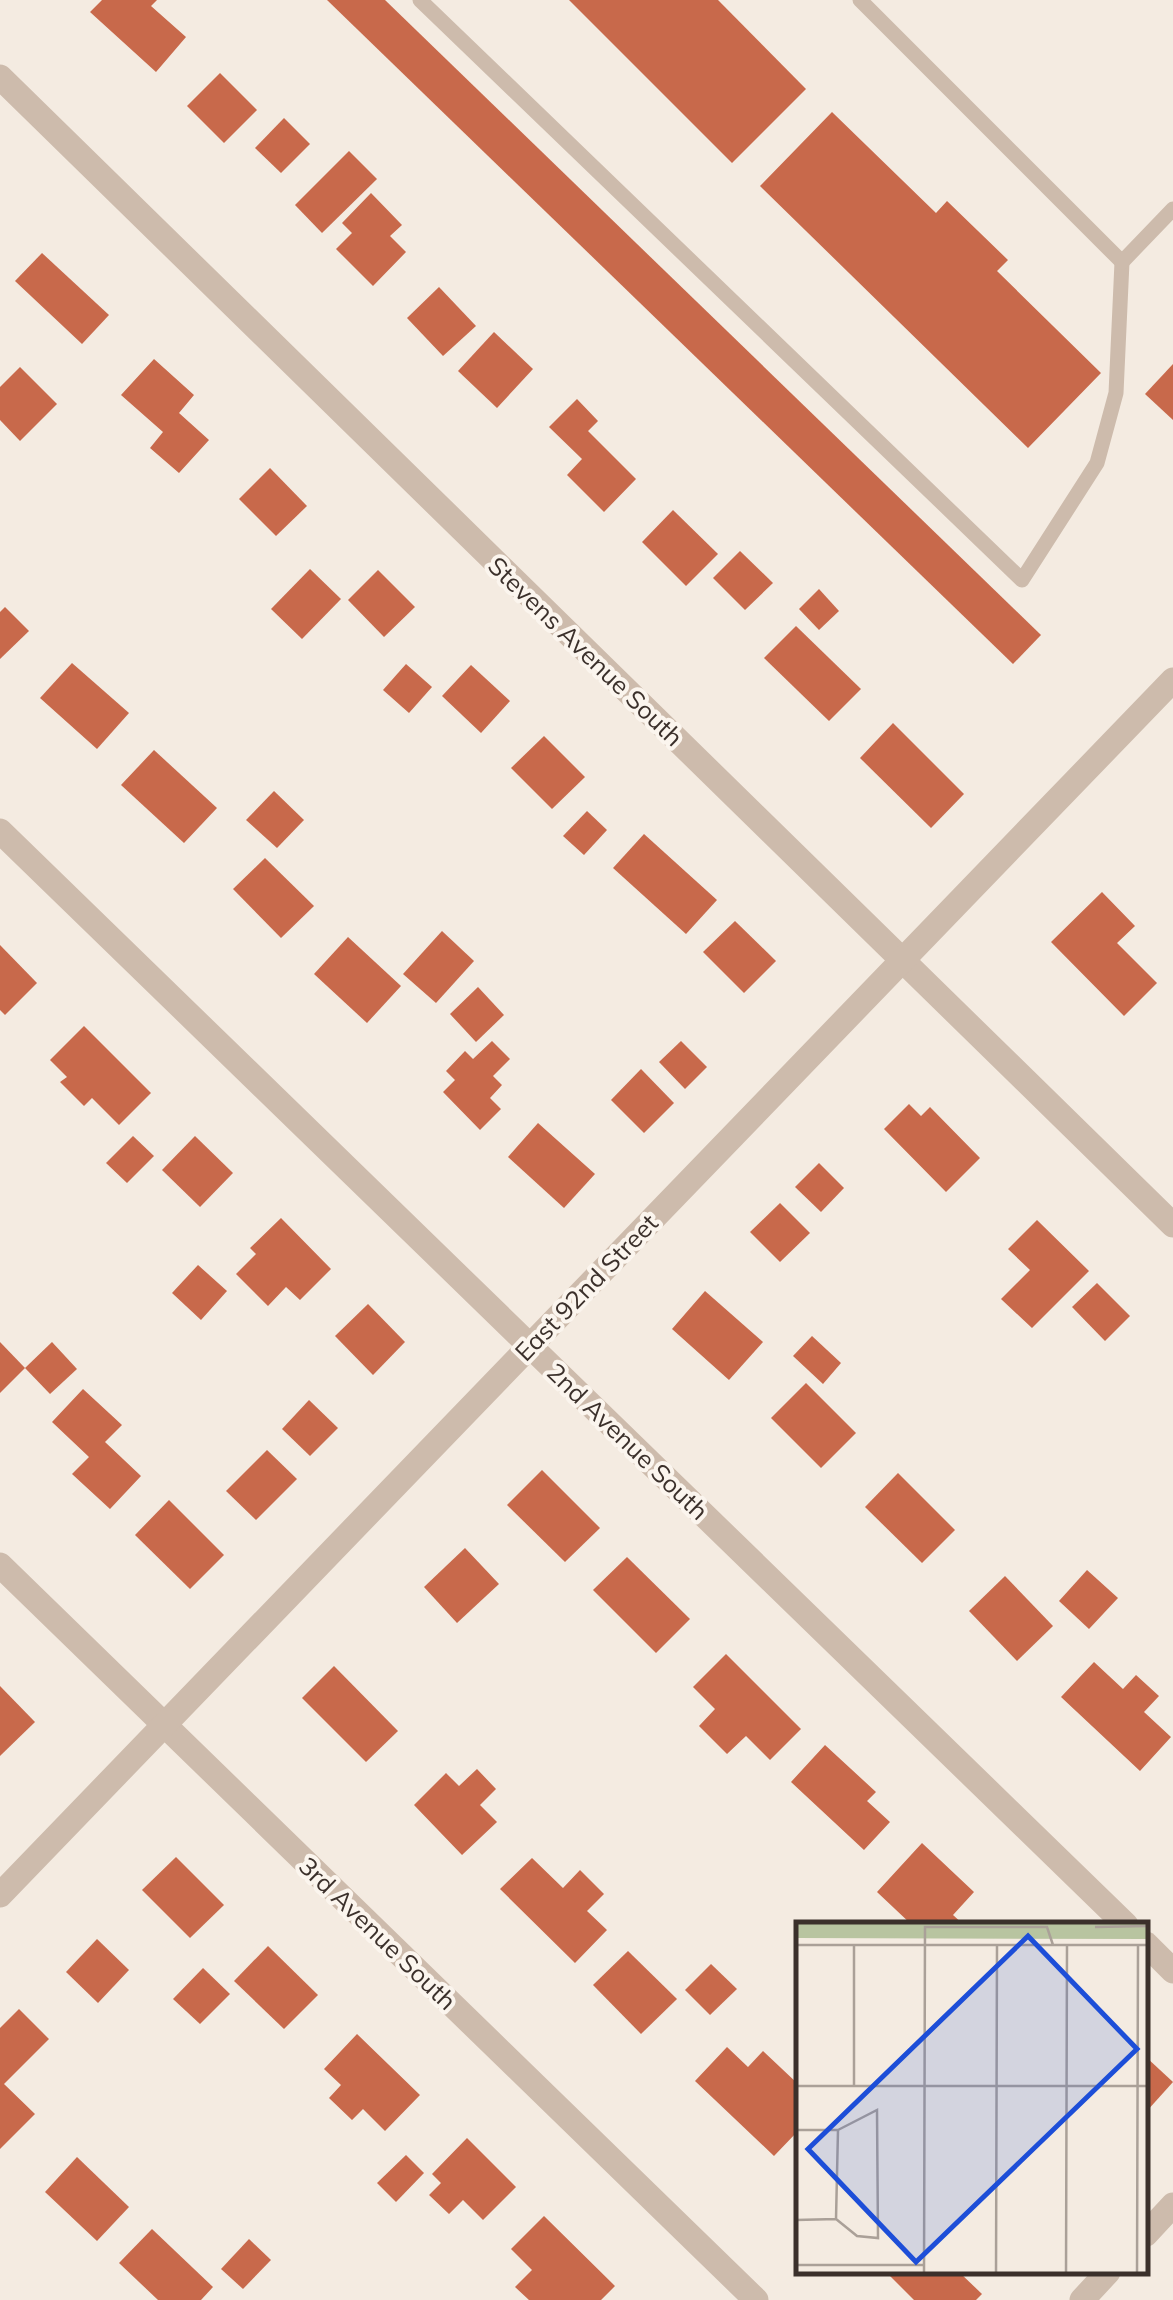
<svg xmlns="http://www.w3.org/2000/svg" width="1173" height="2300" viewBox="0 0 1173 2300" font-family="Mulish,sans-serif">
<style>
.building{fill:#c8694b}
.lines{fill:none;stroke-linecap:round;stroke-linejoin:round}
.lane{stroke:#cdbbac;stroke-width:15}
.street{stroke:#cdbbac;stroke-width:25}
.labels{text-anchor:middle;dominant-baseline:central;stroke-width:8;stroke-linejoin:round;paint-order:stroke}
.street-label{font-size:25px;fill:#3b302b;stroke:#fbf5ee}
.inset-road{fill:none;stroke:#aaa098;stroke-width:2.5}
.view{fill:#1d4ed8;fill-opacity:0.15;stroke:#1d4ed8;stroke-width:5}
.inset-edge{fill:none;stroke:#3b302b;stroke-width:5}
</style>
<rect width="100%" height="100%" fill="#f4ebe1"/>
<g class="building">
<path d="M 102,0 L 157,0 L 151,6 L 186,37 L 156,72 L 90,12 Z"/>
<path d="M 327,0 L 385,0 L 1041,635 L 1013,664 Z"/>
<path d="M 569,0 L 718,0 L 806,89 L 732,163 Z"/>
<path d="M 220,73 L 257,110 L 224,143 L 187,106 Z"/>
<path d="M 832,112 L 936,213 L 947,201 L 1008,260 L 997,271 L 1101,373 L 1028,448 L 760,186 Z"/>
<path d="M 284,118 L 310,144 L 281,173 L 255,148 Z"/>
<path d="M 349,151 L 377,179 L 322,233 L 295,205 Z"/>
<path d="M 371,193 L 402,225 L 390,236 L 406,252 L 373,286 L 336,249 L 352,233 L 342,223 Z"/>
<path d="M 42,253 L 109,315 L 82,344 L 15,281 Z"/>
<path d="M 439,287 L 476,326 L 443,356 L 407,318 Z"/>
<path d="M 494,332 L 533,369 L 497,408 L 458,371 Z"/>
<path d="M 154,359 L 194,395 L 179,413 L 209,440 L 179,473 L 150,448 L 163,432 L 121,395 Z"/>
<path d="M 1173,364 L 1173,420 L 1145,394 Z"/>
<path d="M 20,367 L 57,404 L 20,441 L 0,420 L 0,387 Z"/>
<path d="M 577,399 L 598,421 L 588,431 L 636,479 L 604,512 L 567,475 L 582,459 L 549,427 Z"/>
<path d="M 270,468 L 307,506 L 276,536 L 239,499 Z"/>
<path d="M 673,510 L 718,554 L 686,586 L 642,542 Z"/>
<path d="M 740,551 L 773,583 L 745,610 L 713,578 Z"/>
<path d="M 310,569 L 341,599 L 302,639 L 271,609 Z"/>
<path d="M 378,570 L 415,607 L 384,637 L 348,600 Z"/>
<path d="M 819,589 L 839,611 L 819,630 L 799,609 Z"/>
<path d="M 5,607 L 29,631 L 0,659 L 0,612 Z"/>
<path d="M 796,626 L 861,689 L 829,721 L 764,658 Z"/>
<path d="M 72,663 L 129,713 L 97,749 L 40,698 Z"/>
<path d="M 406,664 L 432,687 L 409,713 L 383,690 Z"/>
<path d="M 471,665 L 510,701 L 481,733 L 442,696 Z"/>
<path d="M 893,723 L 964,794 L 931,828 L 860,758 Z"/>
<path d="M 544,736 L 585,777 L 552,809 L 511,768 Z"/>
<path d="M 154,750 L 217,808 L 184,843 L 121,785 Z"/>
<path d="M 274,791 L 304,820 L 277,848 L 246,820 Z"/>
<path d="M 587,811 L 607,830 L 584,855 L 563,836 Z"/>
<path d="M 644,834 L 717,900 L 686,934 L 613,868 Z"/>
<path d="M 265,858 L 314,906 L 281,938 L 233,889 Z"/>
<path d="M 1102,892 L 1135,926 L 1117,943 L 1157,983 L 1124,1016 L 1051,942 Z"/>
<path d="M 735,921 L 776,961 L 744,993 L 703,952 Z"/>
<path d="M 442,931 L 474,961 L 436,1003 L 403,974 Z"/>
<path d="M 348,937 L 401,986 L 367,1023 L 314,974 Z"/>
<path d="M 0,945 L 37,983 L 5,1015 L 0,1010 Z"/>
<path d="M 478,987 L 504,1015 L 476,1042 L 450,1014 Z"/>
<path d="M 84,1026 L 151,1093 L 119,1125 L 92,1098 L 84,1106 L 60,1082 L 67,1077 L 50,1060 Z"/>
<path d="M 492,1041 L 510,1059 L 493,1076 L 502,1085 L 490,1098 L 501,1109 L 480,1130 L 443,1092 L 455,1080 L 446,1071 L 465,1051 L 473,1059 Z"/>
<path d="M 681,1041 L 707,1067 L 685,1089 L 659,1062 Z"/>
<path d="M 641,1069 L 674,1103 L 644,1133 L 611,1100 Z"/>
<path d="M 909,1104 L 921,1116 L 930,1107 L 980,1158 L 946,1192 L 884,1129 Z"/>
<path d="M 538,1123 L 595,1174 L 564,1208 L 508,1157 Z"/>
<path d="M 133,1136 L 154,1156 L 127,1183 L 106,1163 Z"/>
<path d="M 195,1136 L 233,1173 L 200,1207 L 162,1170 Z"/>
<path d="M 819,1163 L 844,1188 L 821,1212 L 795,1187 Z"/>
<path d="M 780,1203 L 810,1233 L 780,1262 L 750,1232 Z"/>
<path d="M 281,1218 L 331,1269 L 300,1300 L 286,1287 L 268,1306 L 236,1274 L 256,1254 L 250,1248 Z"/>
<path d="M 1037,1220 L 1089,1271 L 1032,1328 L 1001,1299 L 1030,1270 L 1008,1249 Z"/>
<path d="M 198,1265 L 227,1291 L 201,1320 L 172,1293 Z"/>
<path d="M 1097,1283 L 1130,1316 L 1105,1341 L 1072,1307 Z"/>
<path d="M 705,1291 L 763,1342 L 729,1380 L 672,1329 Z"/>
<path d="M 368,1304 L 405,1342 L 373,1375 L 335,1336 Z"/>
<path d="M 812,1336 L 841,1363 L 823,1384 L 793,1356 Z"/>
<path d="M 0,1342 L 25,1368 L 0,1393 Z"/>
<path d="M 52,1342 L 77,1369 L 50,1394 L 25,1368 Z"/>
<path d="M 806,1383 L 856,1433 L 821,1468 L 771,1418 Z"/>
<path d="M 83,1389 L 122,1425 L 105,1442 L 141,1476 L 110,1509 L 72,1474 L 89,1457 L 52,1422 Z"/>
<path d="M 309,1400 L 338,1428 L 310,1456 L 282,1429 Z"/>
<path d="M 267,1450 L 297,1479 L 256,1520 L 226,1491 Z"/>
<path d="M 542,1470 L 600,1528 L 565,1562 L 507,1505 Z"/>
<path d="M 898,1473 L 955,1530 L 922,1563 L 865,1507 Z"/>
<path d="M 169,1500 L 224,1555 L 190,1589 L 135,1535 Z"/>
<path d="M 465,1548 L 499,1584 L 457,1623 L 424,1587 Z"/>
<path d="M 627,1557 L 690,1619 L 656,1653 L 593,1590 Z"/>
<path d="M 1087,1570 L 1118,1598 L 1089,1629 L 1059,1601 Z"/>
<path d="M 1005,1576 L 1053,1626 L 1017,1661 L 969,1611 Z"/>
<path d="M 726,1654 L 801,1729 L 770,1760 L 746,1736 L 727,1754 L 699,1726 L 715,1709 L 693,1687 Z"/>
<path d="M 1094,1662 L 1123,1689 L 1136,1675 L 1159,1696 L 1144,1712 L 1171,1737 L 1140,1771 L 1061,1697 Z"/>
<path d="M 334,1666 L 398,1731 L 366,1762 L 302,1698 Z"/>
<path d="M 0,1686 L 35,1722 L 0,1756 Z"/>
<path d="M 825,1745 L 876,1792 L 867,1801 L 890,1822 L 864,1850 L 791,1782 Z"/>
<path d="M 477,1769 L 496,1789 L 480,1805 L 497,1822 L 462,1855 L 414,1805 L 446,1773 L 459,1786 Z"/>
<path d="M 922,1843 L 974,1892 L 953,1915 L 964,1925 L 912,1925 L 877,1892 Z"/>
<path d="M 176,1857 L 224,1905 L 190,1938 L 142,1890 Z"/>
<path d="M 532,1858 L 563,1888 L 580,1870 L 604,1894 L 587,1911 L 607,1930 L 575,1963 L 500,1889 Z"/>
<path d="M 97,1939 L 129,1970 L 98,2003 L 66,1972 Z"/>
<path d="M 268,1946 L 318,1995 L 284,2029 L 234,1981 Z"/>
<path d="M 628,1951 L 677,1999 L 641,2034 L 593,1985 Z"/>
<path d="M 711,1964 L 737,1989 L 710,2015 L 685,1990 Z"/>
<path d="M 203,1968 L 230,1994 L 200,2024 L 173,1999 Z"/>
<path d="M 19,2009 L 49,2039 L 4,2084 L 35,2114 L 0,2149 L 0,2028 Z"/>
<path d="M 357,2034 L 420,2095 L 385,2131 L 363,2109 L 352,2120 L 329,2098 L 341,2085 L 324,2069 Z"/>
<path d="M 727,2047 L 748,2067 L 763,2051 L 798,2084 L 798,2131 L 774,2156 L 695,2081 Z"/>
<path d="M 1146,2057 L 1173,2082 L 1146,2112 Z"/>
<path d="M 467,2138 L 516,2187 L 483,2220 L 463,2200 L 449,2214 L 429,2195 L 441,2183 L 432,2174 Z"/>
<path d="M 406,2155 L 424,2173 L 396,2202 L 377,2183 Z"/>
<path d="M 77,2157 L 129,2207 L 97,2241 L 45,2192 Z"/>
<path d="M 544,2216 L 615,2286 L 601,2300 L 529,2300 L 515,2287 L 532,2270 L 511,2249 Z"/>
<path d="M 152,2229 L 213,2287 L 201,2300 L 158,2300 L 119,2263 Z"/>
<path d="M 249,2239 L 271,2260 L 243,2289 L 221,2269 Z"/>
<path d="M 886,2272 L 959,2272 L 982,2294 L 976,2300 L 914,2300 Z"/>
</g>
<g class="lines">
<g class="lane">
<path d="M 420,0 L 1022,580 L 1097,463 L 1116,393 L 1122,262"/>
<path d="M 860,0 L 1122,262 L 1173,209"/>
</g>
<g class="street">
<path d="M 0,77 L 1173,1225"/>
<path d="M 0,831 L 1126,1925"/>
<path d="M 0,1565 L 756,2300"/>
<path d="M 0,1895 L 1173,680"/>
<path d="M 1146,1944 L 1173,1971"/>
<path d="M 1146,2234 L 1173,2205"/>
<path d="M 1082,2300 L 1108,2272"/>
</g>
</g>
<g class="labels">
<g class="street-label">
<text transform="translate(586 651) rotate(44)">Stevens Avenue South</text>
<text transform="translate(586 1287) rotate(-46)">East 92nd Street</text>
<text transform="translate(628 1441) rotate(44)">2nd Avenue South</text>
<text transform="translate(378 1933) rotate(44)">3rd Avenue South</text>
</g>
</g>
<g transform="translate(796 1922)">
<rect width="352" height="352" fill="#f4ebe1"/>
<path d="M 0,0 L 353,0 L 352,17 L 0,16 Z" fill="#b8c4a0"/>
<path class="inset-road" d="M 299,5 L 353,4M 0,23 L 353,23M 0,164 L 353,164M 58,164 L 58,23M 0,208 L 42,208 L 40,297 L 0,298M 40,297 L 61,314 L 82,316 L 81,188 L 42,208M 0,343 L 127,343M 128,352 L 129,5 L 251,5 L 257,23M 200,352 L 201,23M 270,352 L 271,23M 341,352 L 342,23"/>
<path class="view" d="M 232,14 L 341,127 L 120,340 L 12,227 Z"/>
<rect width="352" height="352" class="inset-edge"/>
</g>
</svg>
